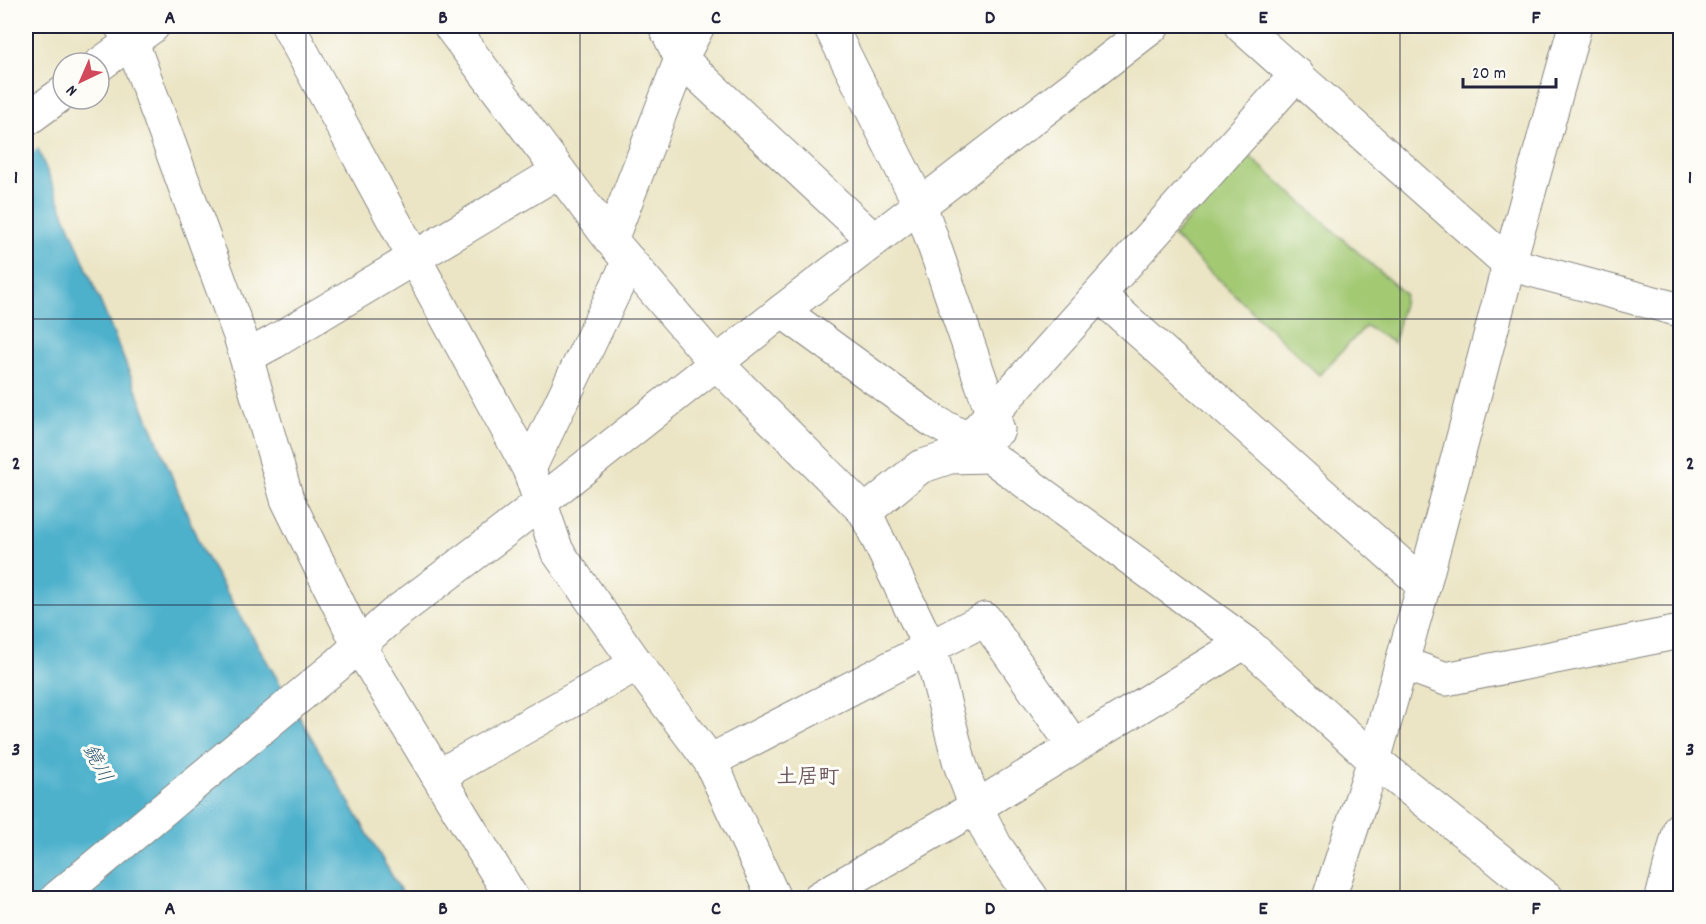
<svg xmlns="http://www.w3.org/2000/svg" width="1706" height="924" viewBox="0 0 1706 924" font-family="Dekko,'Klee One',sans-serif">
<style>
.green{fill:#a3c973;stroke:#627657;stroke-width:1.5}
.water{fill:#4db1cc;stroke:#386a84;stroke-width:1.5}
.pier{fill:#ebe5c5}
.lines{fill:none;stroke-linecap:round;stroke-linejoin:round}
.minor-casing{stroke:#868480;stroke-width:35}
.major-casing{stroke:#868480;stroke-width:35}
.minor{stroke:#fff;stroke-width:33}
.major{stroke:#fff;stroke-width:33}
.grid{fill:none;stroke:#22223b;stroke-width:1.5;stroke-opacity:0.55}
.labels{text-anchor:middle;dominant-baseline:central;stroke-width:6;stroke-linejoin:round;paint-order:stroke}
.water-label{font-size:20px;font-style:italic;fill:#335b75;stroke:#fdfcf7}
.quarter-label{font-size:21px;font-weight:bold;fill:#6a535d;stroke:#fdfcf7}
.neatline{fill:none;stroke:#22223b;stroke-width:2}
.grid-label{font-size:20px;text-anchor:middle;font-weight:bold;fill:#22223b}
</style>
<rect width="100%" height="100%" fill="#fdfcf7"/>
<filter id="ink" filterUnits="userSpaceOnUse"><feTurbulence type="fractalNoise" baseFrequency=".0167" numOctaves="2"/><feDisplacementMap in="SourceGraphic" scale="12" xChannelSelector="R" yChannelSelector="G"/><feConvolveMatrix kernelMatrix="1 2 1 2 8 2 1 2 1" color-interpolation-filters="sRGB"/></filter>
<filter id="wash" filterUnits="userSpaceOnUse"><feTurbulence type="fractalNoise" baseFrequency=".008" numOctaves="4" result="noise"/><feDisplacementMap in="SourceGraphic" scale="24" xChannelSelector="R" yChannelSelector="G"/><feGaussianBlur stdDeviation="1.35" result="paint"/><feColorMatrix in="noise" values="0 0 0 0 0 0 0 0 0 0 0 0 0 0 0 0 0 1.4 0 .05"/><feComposite in="paint" operator="in"/></filter>
<g filter="url(#wash)">
<rect width="100%" height="100%" fill="#ebe5c5"/>
<path class="green" d="M 1248,155 L 1405,294 L 1394,343 L 1366,326 L 1319,375 L 1173,236 Z"/>
<path class="water" d="M 26,120 L 202,550 L 405,898 L 26,898 Z"/>
<path class="pier" d="M 26,117 L 28,119 L 40,147 L 26,157 Z"/>
</g>
<g filter="url(#ink)">
<g class="lines">
<defs>
<g id="minor">
<path d="M 121,26 L 131,40 L 240,336 L 287,499 L 359,646 L 512,898"/>
<path d="M 288,26 L 529,469 L 557,551 L 637,664 L 710,761 L 774,898"/>
<path d="M 450,26 L 611,240 L 716,363 L 865,512 L 930,648 L 960,764 L 976,807 L 995,845 L 1032,898"/>
<path d="M 665,26 L 681,59 L 874,240"/>
<path d="M 830,26 L 920,205 L 998,430"/>
<path d="M 1241,26 L 1509,264 L 1680,310"/>
<path d="M 99,65 L 153,26"/>
<path d="M 26,120 L 63,93"/>
<path d="M 611,240 L 681,59 L 698,26"/>
<path d="M 1100,296 L 1424,585"/>
<path d="M 782,311 L 932,420 L 968,440 L 1245,642 L 1374,760 L 1547,898"/>
<path d="M 246,357 L 274,342 L 559,171"/>
<path d="M 968,440 L 1297,74"/>
<path d="M 529,469 L 629,261"/>
<path d="M 865,512 L 920,467 L 950,457 L 989,456"/>
<path d="M 1402,663 L 1446,679 L 1680,632"/>
<path d="M 710,761 L 985,619 L 1074,746"/>
<path d="M 438,776 L 637,664"/>
<path d="M 57,898 L 336,666 L 393,615 L 503,532 L 782,311 L 1153,26"/>
<path d="M 819,898 L 976,807 L 1245,642"/>
<path d="M 1329,898 L 1374,760 L 1424,585 L 1509,264 L 1575,26"/>
</g>
<path id="major" d="M 1662,898 L 1680,828"/>
</defs>
<use href="#minor" class="minor-casing"/>
<use href="#major" class="major-casing"/>
<use href="#minor" class="minor"/>
<use href="#major" class="major"/>
</g>
</g>
<path class="grid" d="M 306,26 L 306,898M 580,26 L 580,898M 853,26 L 853,898M 1126,26 L 1126,898M 1400,26 L 1400,898M 26,319 L 1680,319M 26,605 L 1680,605"/>
<g class="labels">
<g class="water-label">
<text transform="translate(96 764) rotate(62)">鏡川</text>
</g>
<g class="quarter-label">
<text x="808" y="779">土居町</text>
</g>
</g>
<rect width="1706" height="924" fill="none" stroke="#fdfcf7" stroke-width="66"/>
<g transform="translate(81 81) rotate(224)"><circle r="28" fill="#fdfcf7" stroke="#a5a5ac" stroke-width="1.5"/>
<path d="M0-4.5L10 22L0 15L-10 22Z" fill="#d1495b"/>
<text y="-9" font-size="16" font-weight="bold" text-anchor="middle" fill="#22223b">N</text>
</g>
<path d="M1463 78v9h93v-9" fill="none" stroke="#22223b" stroke-width="3"/>
<text x="1472" y="78" font-size="18" fill="#22223b" stroke="#fdfcf7" stroke-width="4.5" paint-order="stroke">20 m</text>
<rect x="33" y="33" width="1640" height="858" class="neatline"/>
<g class="grid-label">
<text x="170" y="23">A</text>
<text x="443" y="23">B</text>
<text x="716" y="23">C</text>
<text x="990" y="23">D</text>
<text x="1263" y="23">E</text>
<text x="1536" y="23">F</text>
<text x="16" y="183">1</text>
<text x="1690" y="183">1</text>
<text x="16" y="469">2</text>
<text x="1690" y="469">2</text>
<text x="16" y="755">3</text>
<text x="1690" y="755">3</text>
<text x="170" y="914">A</text>
<text x="443" y="914">B</text>
<text x="716" y="914">C</text>
<text x="990" y="914">D</text>
<text x="1263" y="914">E</text>
<text x="1536" y="914">F</text>
</g>
</svg>
